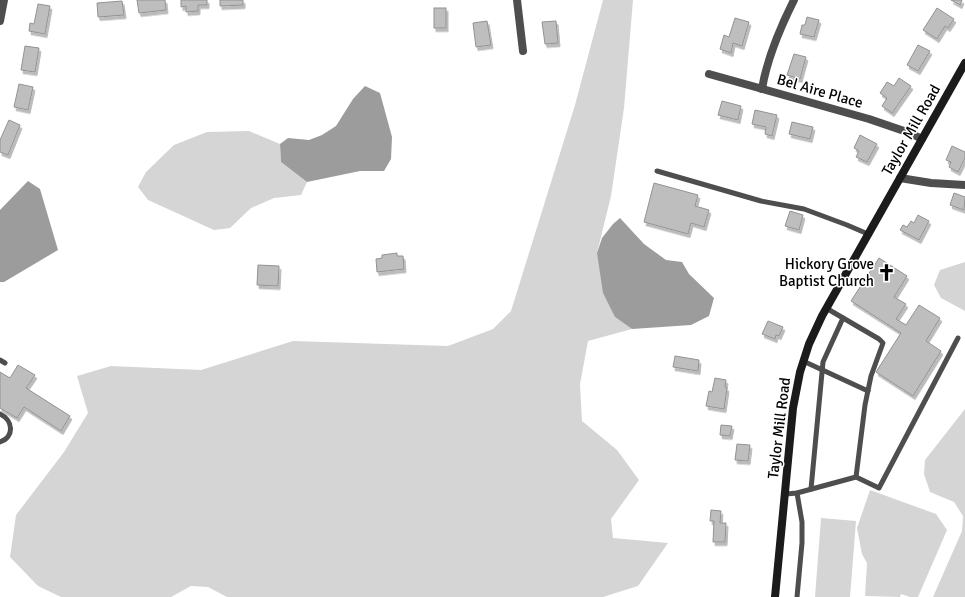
<svg xmlns="http://www.w3.org/2000/svg" width="965" height="597" viewBox="0 0 965 597" font-family="Signika,sans-serif">
<style>
.green{fill:#d5d5d5}
.water{fill:#9c9c9c}
.building{fill:#bebebe;stroke:#929292;filter:url(#shadow)}
.lines{fill:none;stroke-linecap:round;stroke-linejoin:round}
.lane{stroke:#4e4e4e;stroke-width:5}
.street{stroke:#4e4e4e;stroke-width:8}
.secondary{stroke:#1b1b1b;stroke-width:8}
.labels{text-anchor:middle;dominant-baseline:central;stroke-width:3;stroke-linejoin:round;paint-order:stroke}
.street-label{font-size:15px;fill:#000;stroke:#fff}
.poi-label{font-size:15px;fill:#000;stroke:#fff;text-anchor:end}
</style>
<defs>
<filter id="shadow"><feDropShadow dx="2" dy="3.5" stdDeviation="0" flood-color="#0004"/></filter>
</defs>
<rect width="100%" height="100%" fill="#fff"/>
<g class="green">
<path d="M 603,0 L 633,0 L 624,108 L 611,196 L 597,253 L 615,317 L 632,329 L 588,341 L 580,384 L 582,421 L 617,450 L 639,480 L 611,519 L 613,538 L 668,543 L 638,586 L 603,597 L 227,597 L 208,587 L 191,586 L 171,597 L 61,597 L 38,586 L 10,557 L 16,515 L 64,452 L 88,413 L 77,376 L 111,366 L 201,370 L 293,341 L 448,346 L 493,329 L 511,311 L 575,105 Z"/>
<path d="M 249,131 L 280,144 L 281,162 L 307,182 L 301,195 L 274,198 L 251,208 L 230,228 L 214,230 L 148,200 L 138,187 L 146,172 L 174,145 L 207,132 Z"/>
<path d="M 965,262 L 965,311 L 941,298 L 934,285 L 940,270 Z"/>
<path d="M 965,409 L 965,597 L 933,597 L 962,531 L 963,516 L 954,502 L 930,492 L 924,474 L 925,460 Z"/>
<path d="M 870,490 L 936,514 L 947,530 L 918,597 L 910,597 L 901,594 L 900,597 L 865,596 L 867,563 L 862,554 L 857,528 Z"/>
<path d="M 821,518 L 856,521 L 850,597 L 815,597 Z"/>
</g>
<g class="water">
<path d="M 365,86 L 380,93 L 392,137 L 391,159 L 384,171 L 360,171 L 307,182 L 281,162 L 280,144 L 288,138 L 309,140 L 322,135 L 336,126 L 353,99 Z"/>
<path d="M 28,181 L 40,189 L 58,250 L 4,282 L 0,282 L 0,210 Z"/>
<path d="M 620,218 L 644,244 L 666,260 L 682,262 L 689,274 L 714,298 L 709,316 L 691,325 L 632,329 L 615,317 L 603,293 L 597,253 L 602,238 L 613,224 Z"/>
</g>
<g class="building">
<path d="M 137,0 L 165,0 L 166,10 L 139,13 Z"/>
<path d="M 181,0 L 207,0 L 207,5 L 198,5 L 198,11 L 186,12 L 186,6 L 181,7 Z"/>
<path d="M 220,0 L 243,0 L 243,5 L 220,6 Z"/>
<path d="M 951,0 L 962,0 L 960,5 Z"/>
<path d="M 122,1 L 124,15 L 98,17 L 97,3 Z"/>
<path d="M 38,4 L 50,6 L 45,34 L 29,31 L 30,23 L 34,24 Z"/>
<rect x="434" y="8" width="12" height="20"/>
<path d="M 937,8 L 954,19 L 948,28 L 945,26 L 937,39 L 923,30 Z"/>
<path d="M 807,17 L 819,20 L 814,37 L 800,34 L 802,25 L 805,25 Z"/>
<path d="M 735,18 L 749,22 L 742,46 L 733,43 L 731,53 L 720,49 L 724,35 L 729,37 Z"/>
<path d="M 487,21 L 491,45 L 476,47 L 473,23 Z"/>
<path d="M 556,21 L 558,43 L 545,44 L 542,22 Z"/>
<path d="M 918,45 L 930,51 L 918,71 L 907,65 Z"/>
<path d="M 25,46 L 39,48 L 35,72 L 21,70 Z"/>
<path d="M 794,54 L 806,57 L 800,79 L 787,75 Z"/>
<path d="M 899,78 L 911,86 L 892,113 L 882,106 L 887,98 L 880,93 L 887,82 L 894,86 Z"/>
<path d="M 19,84 L 33,87 L 28,110 L 14,107 Z"/>
<path d="M 722,101 L 741,106 L 738,120 L 718,115 Z"/>
<path d="M 755,110 L 777,115 L 772,136 L 765,134 L 766,127 L 752,124 Z"/>
<path d="M 9,120 L 20,125 L 8,155 L 0,152 L 0,140 Z"/>
<path d="M 792,122 L 813,127 L 810,139 L 789,134 Z"/>
<path d="M 860,135 L 877,144 L 867,162 L 856,157 L 859,151 L 854,148 Z"/>
<path d="M 952,146 L 965,152 L 965,158 L 958,172 L 949,167 L 951,162 L 946,160 Z"/>
<path d="M 654,183 L 698,195 L 695,206 L 709,210 L 704,227 L 691,223 L 688,234 L 644,222 Z"/>
<path d="M 954,193 L 965,197 L 964,210 L 950,205 Z"/>
<path d="M 790,211 L 803,215 L 799,230 L 785,226 Z"/>
<path d="M 918,215 L 929,221 L 919,240 L 900,230 L 903,225 L 907,227 L 911,221 L 914,223 Z"/>
<path d="M 397,253 L 397,256 L 403,256 L 404,269 L 377,272 L 376,259 L 382,258 L 382,255 Z"/>
<path d="M 879,258 L 907,276 L 894,297 L 906,304 L 896,319 L 906,325 L 919,305 L 940,318 L 926,341 L 941,351 L 913,396 L 876,372 L 901,333 L 851,301 Z"/>
<path d="M 258,265 L 279,266 L 278,286 L 257,285 Z"/>
<path d="M 768,321 L 783,327 L 779,336 L 776,335 L 775,339 L 762,334 Z"/>
<path d="M 675,356 L 699,360 L 698,371 L 673,367 Z"/>
<path d="M 18,365 L 35,375 L 26,388 L 70,416 L 61,431 L 24,407 L 17,418 L 0,408 L 0,372 L 10,378 Z"/>
<path d="M 715,378 L 726,380 L 725,387 L 727,388 L 724,409 L 706,406 L 709,391 L 712,392 Z"/>
<path d="M 721,425 L 732,426 L 730,436 L 720,435 Z"/>
<path d="M 737,444 L 750,445 L 748,461 L 735,460 Z"/>
<path d="M 711,510 L 721,511 L 720,523 L 726,523 L 725,542 L 713,542 L 714,521 L 710,521 Z"/>
</g>
<g class="lines">
<g class="lane">
<path d="M 657,171 L 761,201 L 804,209 L 847,225 L 868,234"/>
<path d="M 826,308 L 879,339 L 883,343 L 871,376 L 865,405 L 856,477"/>
<path d="M 0,360 L 5,363"/>
<path d="M 803,361 L 868,391"/>
<path d="M 0,414 C 13,420 15,437 0,442"/>
<path d="M 811,489 L 823,362 L 843,318"/>
<path d="M 797,493 L 802,522 L 802,543 L 797,597"/>
<path d="M 786,494 L 797,493 L 856,477 L 879,488 L 958,338"/>
</g>
<g class="street">
<path d="M 517,0 L 523,51"/>
<path d="M 0,21 L 4,0"/>
<path d="M 709,74 L 869,119 L 910,133 L 922,139"/>
<path d="M 762,89 C 767,58 780,28 794,0"/>
<path d="M 900,178 L 931,183 L 965,185"/>
</g>
<path class="secondary" d="M 775,597 L 793,408 L 800,372 L 809,344 L 822,316 L 965,63"/>
</g>
<defs>
<symbol id="church-bare" viewBox="-9 -9 18 18"><path d="M-1.2-6h2.4v3.5h3.3v2.4h-3.3V6h-2.4V-.1h-3.3v-2.4h3.3Z" fill="#000" stroke="#fff" stroke-width="2.5" paint-order="stroke"/></symbol>
</defs>
<g fill-rule="evenodd">
<use href="#church-bare" x="874" y="260" width="25" height="25"/>
</g>
<g class="labels">
<g class="street-label">
<text transform="translate(820 91) rotate(16)">Bel Aire Place</text>
<text transform="translate(911 130) rotate(-60)">Taylor Mill Road</text>
<text transform="translate(779 428) rotate(-83)">Taylor Mill Road</text>
</g>
<g class="poi-label">
<text x="874" y="264">Hickory Grove<tspan x="874" dy="17">Baptist Church</tspan></text>
</g>
</g>
</svg>
